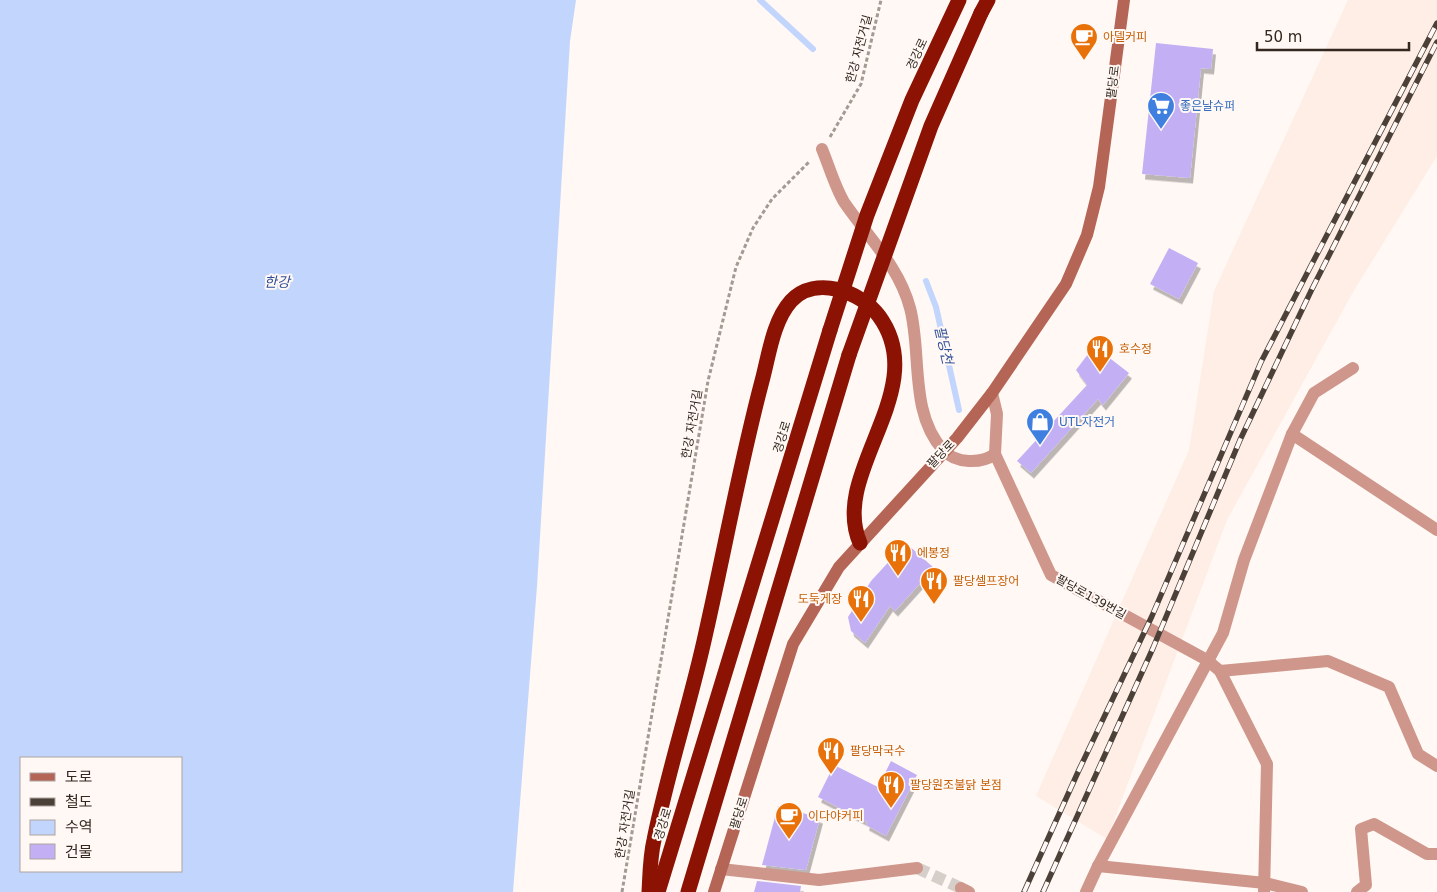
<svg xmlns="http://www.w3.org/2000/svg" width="1437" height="892" viewBox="0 0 1437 892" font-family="'DejaVu Sans','Noto Sans KR',sans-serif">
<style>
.built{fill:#feeee5}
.water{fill:#c2d5fc;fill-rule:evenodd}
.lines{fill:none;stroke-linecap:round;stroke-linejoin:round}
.stream{stroke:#c2d5fc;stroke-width:6}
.building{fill:#c3b0f4;filter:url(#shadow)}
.street-tunnel{stroke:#d6cec9;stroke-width:12;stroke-dasharray:12 6;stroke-linecap:butt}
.path{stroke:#a39a94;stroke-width:3;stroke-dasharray:4 2.5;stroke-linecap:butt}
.street{stroke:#cf968b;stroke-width:12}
.secondary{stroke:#b56556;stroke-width:12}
.highway{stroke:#8c1303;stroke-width:15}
.rail-casing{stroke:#4c4139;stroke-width:5.5}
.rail{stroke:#fff8f4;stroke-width:4;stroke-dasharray:11;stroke-linecap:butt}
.highway-bridge{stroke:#8c1303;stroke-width:15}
.labels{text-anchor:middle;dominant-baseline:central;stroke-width:4;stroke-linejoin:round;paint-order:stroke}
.food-label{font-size:12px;fill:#c56008;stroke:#fff8f4;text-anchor:start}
.street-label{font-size:12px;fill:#33271f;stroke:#fff8f4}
.shop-label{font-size:12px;fill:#366cbe;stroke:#fff8f4;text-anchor:start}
.water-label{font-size:14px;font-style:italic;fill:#32509a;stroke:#fff8f4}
</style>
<defs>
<filter id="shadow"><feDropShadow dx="3" dy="5.5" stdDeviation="0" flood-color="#0004"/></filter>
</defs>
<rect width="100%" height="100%" fill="#fff8f4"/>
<path class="built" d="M 1348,0 L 1437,0 L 1437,156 L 1353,292 L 1227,520 L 1107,839 L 1036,796 L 1189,450 L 1214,291 Z"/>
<path class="water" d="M 0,0 L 576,0 L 570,41 L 537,586 L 513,892 L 0,892 ZM 21,758 L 181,758 L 181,871 L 21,871 Z"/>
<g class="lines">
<g class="stream">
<path d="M 760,0 L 813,49"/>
<path d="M 926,281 L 936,307 L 959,410"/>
</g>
</g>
<g class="building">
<path d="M 1156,43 L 1213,49 L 1211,69 L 1201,68 L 1190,178 L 1142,174 Z"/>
<path d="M 1169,248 L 1198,263 L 1179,299 L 1150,284 Z"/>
<path d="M 1094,346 L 1129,373 L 1103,405 L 1098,399 L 1031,473 L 1017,461 L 1087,385 L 1076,370 Z"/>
<path d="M 906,543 L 934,568 L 895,611 L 890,606 L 865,643 L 851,631 L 848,617 L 871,581 Z"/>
<path d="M 891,761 L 917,775 L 886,836 L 866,825 L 867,822 L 818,797 L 834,765 L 878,787 Z"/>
<path d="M 778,806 L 820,818 L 806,870 L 762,865 Z"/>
<path d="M 757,881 L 801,886 L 800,892 L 754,892 Z"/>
</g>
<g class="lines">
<path class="street-tunnel" d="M 917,868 L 961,888"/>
<g class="path">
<path d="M 830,137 L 861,84 L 881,0"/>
<path d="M 622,892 L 708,381 L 736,267 L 753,228 L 772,199 L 810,161"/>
</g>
<g class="street">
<path d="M 822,149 C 829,166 835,187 844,202 C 867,236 899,266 910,308 C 922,352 909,413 943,450 C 956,464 981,464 995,454 L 997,414 L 992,393"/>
<path d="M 1292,434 L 1437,530"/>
<path d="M 995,454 L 1051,575 L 1207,660 L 1220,671 L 1267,764 L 1264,892"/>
<path d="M 1220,671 L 1328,661 L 1389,687 L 1418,754 L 1437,766"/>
<path d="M 1098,866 L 1265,883 L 1302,892"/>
<path d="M 721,869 L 819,880 L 917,868"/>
<path d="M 961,888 L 969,892"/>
<path d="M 1086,892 L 1098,866 L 1223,633 L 1244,560 L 1292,434 L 1314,393 L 1353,368"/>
<path d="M 1357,892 L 1366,885 L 1361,829 L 1374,824 L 1427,854 L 1437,854"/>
</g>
<path class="secondary" d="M 714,892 L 793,644 L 839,567 L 957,438 L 992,393 L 1066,284 L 1087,235 L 1099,187 L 1124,0"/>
<g class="highway">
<path d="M 981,13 L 988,0"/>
<path d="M 649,892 C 650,875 650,857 654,840 C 668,770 691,702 706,632 C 725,548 740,464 762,381 C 769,355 773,321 791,301 C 815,275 861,291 879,316 C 933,390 829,472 860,543"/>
<path d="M 658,892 L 830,330"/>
<path d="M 688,892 L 849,355"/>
</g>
<defs>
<g id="rail">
<path d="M 1024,892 L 1078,772 L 1152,616 L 1261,362 L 1437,23"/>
<path d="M 1043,892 L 1153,648 L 1240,440 L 1311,291 L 1437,42"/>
</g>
</defs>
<use href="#rail" class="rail-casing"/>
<use href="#rail" class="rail"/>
<g class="highway-bridge">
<path d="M 830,330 L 867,215 L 912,100 L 959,0"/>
<path d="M 849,355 L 931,126 L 981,13"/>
</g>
</g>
<defs>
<symbol id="cafe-pin" viewBox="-11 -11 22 30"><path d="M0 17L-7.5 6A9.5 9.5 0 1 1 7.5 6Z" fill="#e8710a" stroke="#fff8f4"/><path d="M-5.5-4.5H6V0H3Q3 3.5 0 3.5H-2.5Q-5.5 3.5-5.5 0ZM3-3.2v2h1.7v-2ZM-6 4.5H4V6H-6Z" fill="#fff"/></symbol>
<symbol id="supermarket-pin" viewBox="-11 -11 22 30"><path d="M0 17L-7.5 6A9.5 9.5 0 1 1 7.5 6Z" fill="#3f7fe0" stroke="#fff8f4"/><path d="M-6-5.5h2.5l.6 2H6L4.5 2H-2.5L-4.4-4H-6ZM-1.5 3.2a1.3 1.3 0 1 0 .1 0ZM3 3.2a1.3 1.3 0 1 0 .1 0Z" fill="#fff"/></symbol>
<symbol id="restaurant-pin" viewBox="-11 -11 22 30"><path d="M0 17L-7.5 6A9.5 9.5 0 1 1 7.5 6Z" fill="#e8710a" stroke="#fff8f4"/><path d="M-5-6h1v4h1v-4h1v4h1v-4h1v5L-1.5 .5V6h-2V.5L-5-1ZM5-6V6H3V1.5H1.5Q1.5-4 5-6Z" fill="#fff"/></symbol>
<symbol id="shop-pin" viewBox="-11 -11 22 30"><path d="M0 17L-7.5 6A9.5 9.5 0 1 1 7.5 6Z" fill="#3f7fe0" stroke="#fff8f4"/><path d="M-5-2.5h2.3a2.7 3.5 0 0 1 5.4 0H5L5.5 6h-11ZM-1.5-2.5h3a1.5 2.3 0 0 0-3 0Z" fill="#fff"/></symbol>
</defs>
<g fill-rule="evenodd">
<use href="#cafe-pin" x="1068" y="21" width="32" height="43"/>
<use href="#supermarket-pin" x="1145" y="90" width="32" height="43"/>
<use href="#restaurant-pin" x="1084" y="333" width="32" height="43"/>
<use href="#shop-pin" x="1024" y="406" width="32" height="43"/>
<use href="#restaurant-pin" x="882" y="537" width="32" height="43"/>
<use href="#restaurant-pin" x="918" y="565" width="32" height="43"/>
<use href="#restaurant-pin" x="845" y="583" width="32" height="43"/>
<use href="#restaurant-pin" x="815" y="735" width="32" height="43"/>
<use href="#restaurant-pin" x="875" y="769" width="32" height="43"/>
<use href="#cafe-pin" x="773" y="800" width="32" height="43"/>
</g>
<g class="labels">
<g class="food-label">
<text x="1103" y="37">아델커피</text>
<text x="1119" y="349">호수정</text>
<text x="917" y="553">에봉정</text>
<text x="953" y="581">팔당셀프장어</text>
<text x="842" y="599" text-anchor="end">도둑게장</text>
<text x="850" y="751">팔당막국수</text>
<text x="910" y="785">팔당원조불닭 본점</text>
<text x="808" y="816">이다야커피</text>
</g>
<g class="street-label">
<text transform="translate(859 49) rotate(-75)">한강 자전거길</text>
<text transform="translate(917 54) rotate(-65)">경강로</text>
<text transform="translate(1113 82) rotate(-83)">팔당로</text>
<text transform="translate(692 424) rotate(-80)">한강 자전거길</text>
<text transform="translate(782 437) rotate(-73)">경강로</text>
<text transform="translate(941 454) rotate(-46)">팔당로</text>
<text transform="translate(1091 597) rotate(29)">팔당로139번길</text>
<text transform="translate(739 813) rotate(-72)">팔당로</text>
<text transform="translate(625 824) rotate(-81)">한강 자전거길</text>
<text transform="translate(663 824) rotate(-73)">경강로</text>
</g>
<g class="shop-label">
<text x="1180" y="106">좋은날슈퍼</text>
<text x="1059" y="422">UTL자전거</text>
</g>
<g class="water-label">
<text x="277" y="282">한강</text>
<text transform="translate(944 345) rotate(77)">팔당천</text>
</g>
</g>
<rect x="20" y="757" width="162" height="115" fill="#fff8f4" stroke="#ada49f"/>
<rect x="30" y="773" width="25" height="8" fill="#b56556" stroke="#ada49f"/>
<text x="65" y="782" font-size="15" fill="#33271f">도로</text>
<rect x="30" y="798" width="25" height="8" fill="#4c4139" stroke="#ada49f"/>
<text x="65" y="807" font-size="15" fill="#33271f">철도</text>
<rect x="30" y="820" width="25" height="15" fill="#c2d5fc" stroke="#ada49f"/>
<text x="65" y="832" font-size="15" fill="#33271f">수역</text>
<rect x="30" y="844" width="25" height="15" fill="#c3b0f4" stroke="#ada49f"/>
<text x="65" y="857" font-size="15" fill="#33271f">건물</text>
<path d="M1257 42v8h152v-8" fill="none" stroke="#33271f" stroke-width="2.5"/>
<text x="1264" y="42" font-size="15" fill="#33271f" stroke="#fff8f4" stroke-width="4" paint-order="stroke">50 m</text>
</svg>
